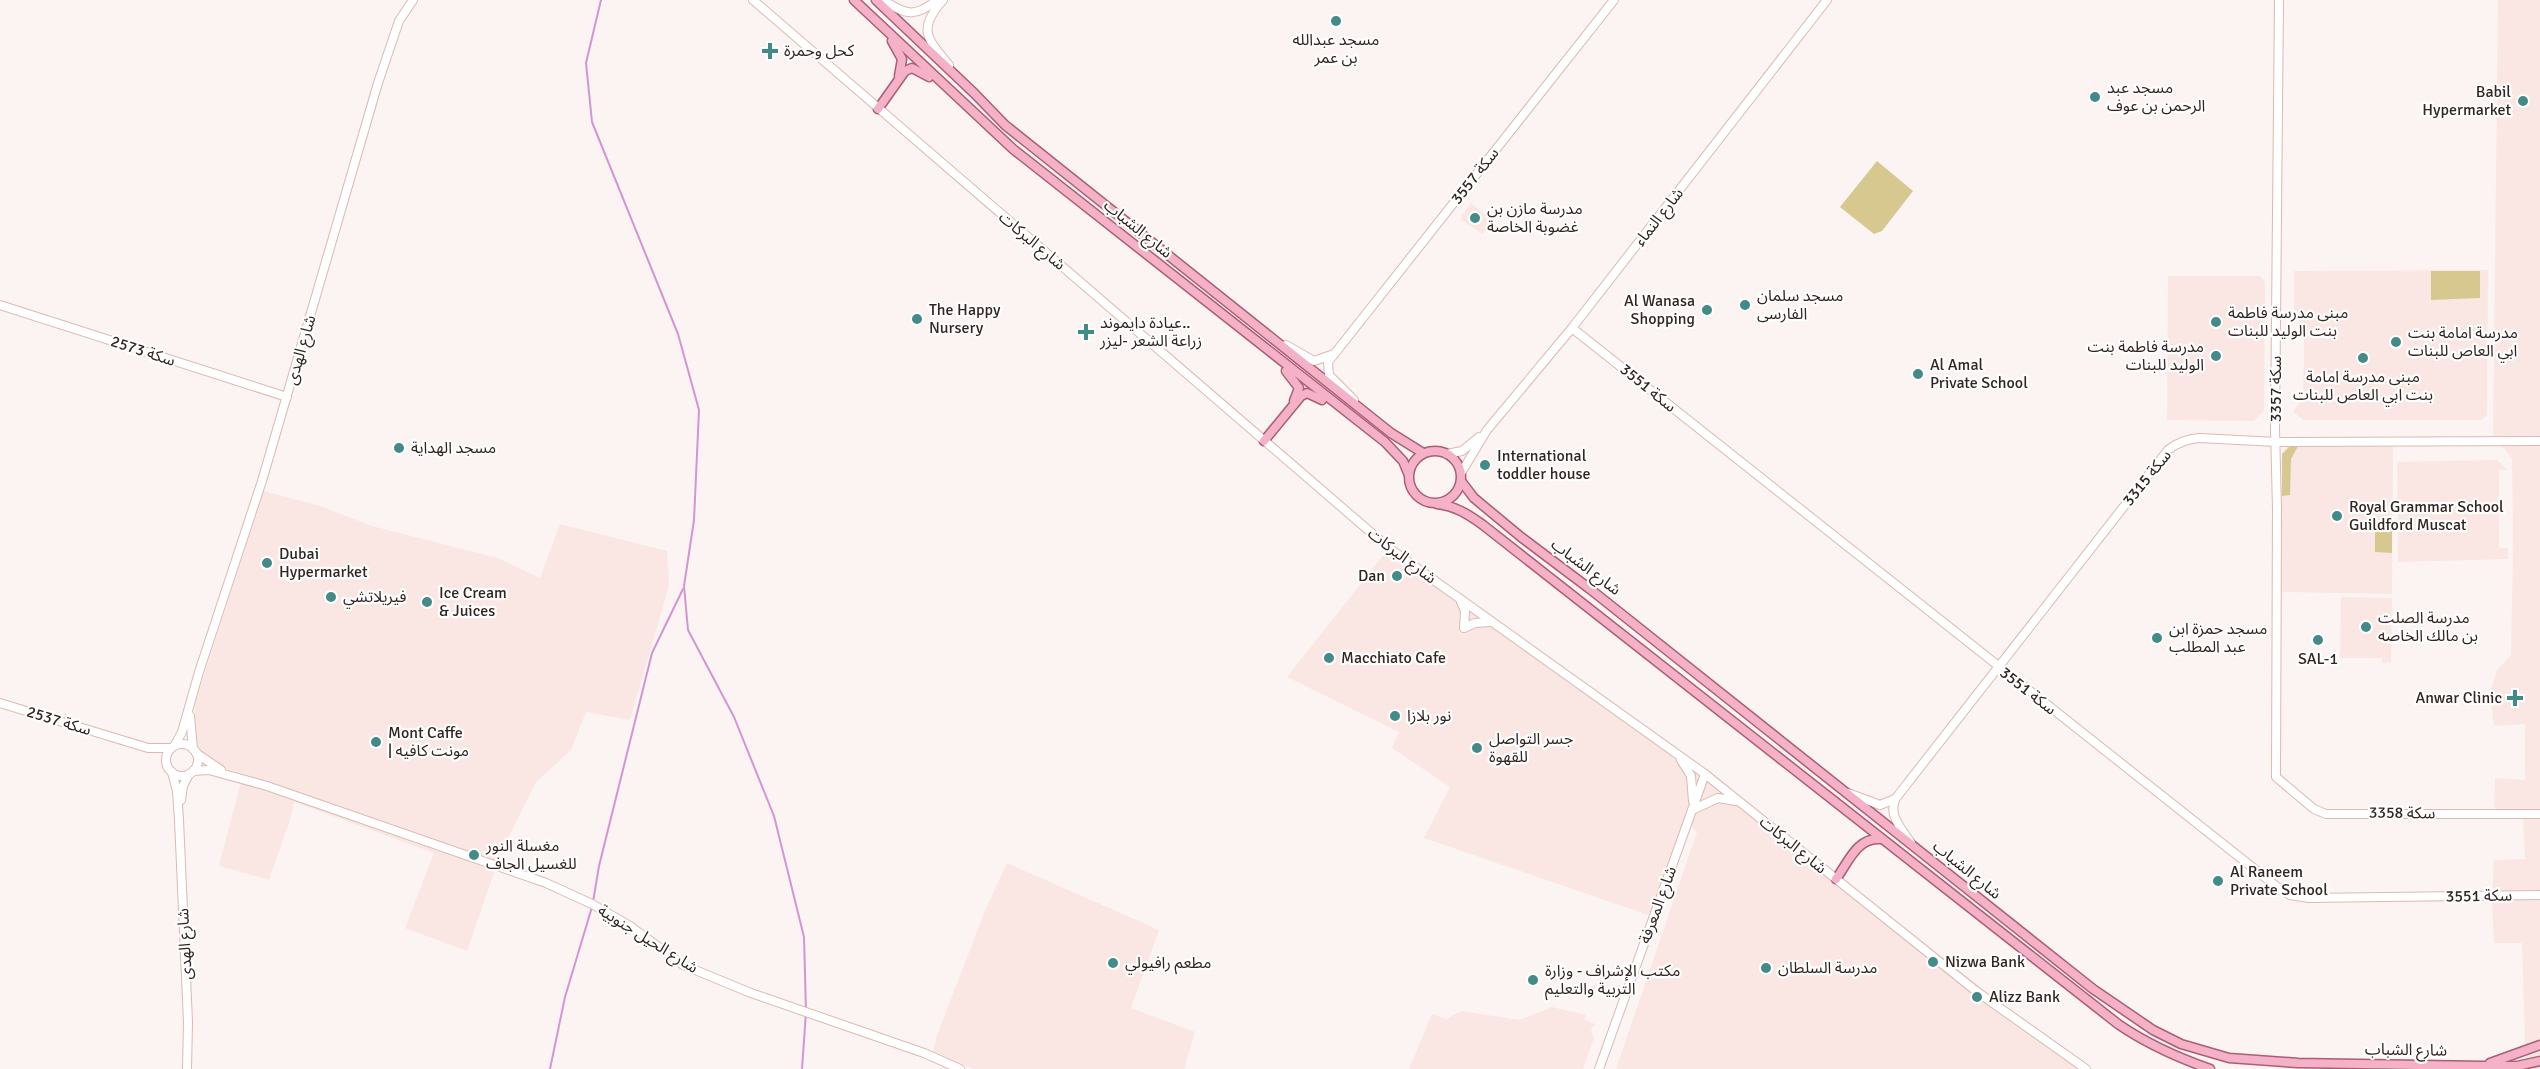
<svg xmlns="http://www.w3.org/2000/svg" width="2540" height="1069" viewBox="0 0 2540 1069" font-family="Signika,'Noto Sans Arabic',sans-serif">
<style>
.built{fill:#fae7e3}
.green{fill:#d7c890}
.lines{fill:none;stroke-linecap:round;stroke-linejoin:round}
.stream{stroke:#d594d3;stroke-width:2}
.secondary-casing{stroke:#ddb9b1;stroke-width:10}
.primary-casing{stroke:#ab5e75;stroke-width:11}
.secondary{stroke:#fff;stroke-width:8}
.primary{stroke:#f4b1c7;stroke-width:8}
.poi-dot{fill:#438b88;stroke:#fff;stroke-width:2}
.labels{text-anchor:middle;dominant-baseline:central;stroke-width:4.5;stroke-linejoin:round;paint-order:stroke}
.poi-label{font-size:16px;fill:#332522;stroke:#fff;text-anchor:start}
.street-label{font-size:16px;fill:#332522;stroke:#fff}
</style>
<rect width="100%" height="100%" fill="#fbf4f2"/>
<g class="built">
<path d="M 2498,0 L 2540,0 L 2540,1069 L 2526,1069 L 2522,943 L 2494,943 L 2492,900 L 2494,860 L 2525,859 L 2523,812 L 2500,812 L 2494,806 L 2495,778 L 2525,780 L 2525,724 L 2494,726 L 2490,693 L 2497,670 L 2511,655 L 2513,547 L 2512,459 L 2505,449 L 2493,440 Z"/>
<path d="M 1471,203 L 1492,221 L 1483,234 L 1461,220 L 1461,216 Z"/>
<path d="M 2488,270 L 2487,414 L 2482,420 L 2304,420 L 2293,412 L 2303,398 L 2304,359 L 2304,325 L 2294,316 L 2294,271 Z"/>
<path d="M 2168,276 L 2260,276 L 2265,282 L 2264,411 L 2254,421 L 2167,420 Z"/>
<path d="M 2288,444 L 2393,445 L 2392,594 L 2281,592 L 2282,454 Z"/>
<path d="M 2497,460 L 2507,470 L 2499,470 L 2499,548 L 2508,548 L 2508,559 L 2398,562 L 2397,462 Z"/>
<path d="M 264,491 L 320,506 L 372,526 L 498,558 L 540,578 L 560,524 L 667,551 L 669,586 L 630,720 L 586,712 L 571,750 L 536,782 L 502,850 L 467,951 L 405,928 L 434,853 L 294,802 L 291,817 L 269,880 L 219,866 L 243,774 L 214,765 L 203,757 L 197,749 L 192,737 L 196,700 Z"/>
<path d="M 1389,548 L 1739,802 L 2087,1069 L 1616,1069 L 1697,832 L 1688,823 L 1654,917 L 1424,838 L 1450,787 L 1392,748 L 1399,732 L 1287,677 Z"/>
<path d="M 2341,597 L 2392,598 L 2391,662 L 2382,663 L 2382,658 L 2340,658 Z"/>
<path d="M 1007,863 L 1159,930 L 1131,1008 L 1195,1032 L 1184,1069 L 973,1069 L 933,1052 L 937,1035 L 985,911 Z"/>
<path d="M 1552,1007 L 1586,1015 L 1584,1020 L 1595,1024 L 1591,1030 L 1594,1038 L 1583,1069 L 1409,1069 L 1432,1014 L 1446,1019 L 1462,1011 L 1519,1020 Z"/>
</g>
<g class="green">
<path d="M 1877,161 L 1913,191 L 1882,231 L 1874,234 L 1840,207 Z"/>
<path d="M 2431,271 L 2480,271 L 2480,298 L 2431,300 Z"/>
<path d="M 2291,445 L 2297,445 L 2297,448 L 2291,459 L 2290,495 L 2282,496 L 2282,454 Z"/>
<path d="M 2375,529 L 2392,529 L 2392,553 L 2375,552 Z"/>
</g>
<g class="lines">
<g class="stream">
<path d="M 601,0 L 586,63 L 592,122 L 678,334 L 699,410 L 694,520 L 684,586 L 688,630 L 734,717 L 774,816 L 804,937 L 806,1012 L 802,1069"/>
<path d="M 593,902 L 599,866 L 652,653 L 683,589"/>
<path d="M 550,1069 L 565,997 L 592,907"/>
</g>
<defs>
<g id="secondary">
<path d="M 753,0 L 1389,548 L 1705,774 L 1976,991 L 2086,1069"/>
<path d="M 883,0 C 906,15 915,18 937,0"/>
<path d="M 943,0 C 917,29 927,39 949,65"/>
<path d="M 2279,0 L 2275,428 L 2277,509 L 2276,777 L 2314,809 L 2326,814 L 2540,814"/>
<path d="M 0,305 L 287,397"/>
<path d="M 1572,328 L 2281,890 L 2290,895 L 2309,898 L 2540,895"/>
<path d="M 1286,345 L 1314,361 L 1331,355"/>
<path d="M 1354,400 L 1329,375 L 1328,362 L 1614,0"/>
<path d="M 1447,454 L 1462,451 L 1479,437"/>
<path d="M 1461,473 L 1487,430 L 1572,328 L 1827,0"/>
<path d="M 1461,602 L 1465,611 L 1464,628 L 1475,623 L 1490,622"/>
<path d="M 0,703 L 148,748 L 171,748"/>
<path d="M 190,716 L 193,749"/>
<circle cx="182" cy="760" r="16"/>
<path d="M 175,745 L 182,732 L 199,672 L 262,481 L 378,83 L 399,21 L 413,0"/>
<path d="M 196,753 L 221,770"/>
<path d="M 1681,760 L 1691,776 L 1693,801"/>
<path d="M 193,771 L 209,770 L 267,786 L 546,883 L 592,904 L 630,926 L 683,965 L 751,993 L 924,1053 L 960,1069"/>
<path d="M 172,772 L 177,791 L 179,820 L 188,1022 L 187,1069"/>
<path d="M 1848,793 L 1880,805 L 1895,799"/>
<path d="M 181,800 L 183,786 L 189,774"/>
<path d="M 1692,810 L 1718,798 L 1736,801"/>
<path d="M 1911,843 C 1902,829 1887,815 1896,798 L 2168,450 C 2178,442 2187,439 2199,438 L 2277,442 L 2540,441"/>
<path d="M 1599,1069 L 1705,774"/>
</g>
<g id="primary">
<path d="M 854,0 L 1013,149 L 1385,442 L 1403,461 L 1408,473"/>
<path d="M 876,0 L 974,93 L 1005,125 L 1391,433 L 1423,453"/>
<path d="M 892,41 L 902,59 L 899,76"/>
<path d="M 878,109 L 905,71 L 912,68 L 929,77"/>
<path d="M 1286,371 L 1299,388 L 1294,401"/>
<path d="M 1264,441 L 1301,396 L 1307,393 L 1322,400"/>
<circle cx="1435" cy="477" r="26"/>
<path d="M 1461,481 L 1474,498 L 1521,537 L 1590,589 L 2093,989 L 2153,1030 L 2181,1044 L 2229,1058 L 2298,1063 L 2482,1066 L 2517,1066 L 2540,1061"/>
<path d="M 1437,504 C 1455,506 1468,514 1483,525 L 2118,1024 C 2147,1044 2176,1057 2210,1069"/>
<path d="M 1836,879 C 1848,863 1857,837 1880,839"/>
<path d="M 2490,1063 L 2540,1045"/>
</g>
</defs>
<use href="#secondary" class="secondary-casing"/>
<use href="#primary" class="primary-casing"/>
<use href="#secondary" class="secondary"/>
<use href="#primary" class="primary"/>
</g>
<g class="poi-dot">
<circle cx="1336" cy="21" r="6"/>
<path d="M767 42h6v6h6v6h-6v6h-6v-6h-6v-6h6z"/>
<circle cx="2095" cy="97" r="6"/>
<circle cx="2523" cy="101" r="6"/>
<circle cx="1475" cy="218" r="6"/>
<circle cx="1745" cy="305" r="6"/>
<circle cx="1707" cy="310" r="6"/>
<circle cx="917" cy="319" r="6"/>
<circle cx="2216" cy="322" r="6"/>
<path d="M1083 323h6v6h6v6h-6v6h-6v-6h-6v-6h6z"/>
<circle cx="2396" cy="342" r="6"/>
<circle cx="2216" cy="356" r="6"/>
<circle cx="2363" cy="358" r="6"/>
<circle cx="1918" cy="374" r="6"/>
<circle cx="399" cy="448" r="6"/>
<circle cx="1485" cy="465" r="6"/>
<circle cx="2337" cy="516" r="6"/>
<circle cx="267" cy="563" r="6"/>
<circle cx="1397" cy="576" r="6"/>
<circle cx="331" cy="597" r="6"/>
<circle cx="427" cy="602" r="6"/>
<circle cx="2366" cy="627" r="6"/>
<circle cx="2157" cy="638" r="6"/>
<circle cx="2318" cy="640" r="6"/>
<circle cx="1329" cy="658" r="6"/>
<path d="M2512 689h6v6h6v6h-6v6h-6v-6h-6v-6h6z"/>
<circle cx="1395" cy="716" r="6"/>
<circle cx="376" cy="742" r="6"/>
<circle cx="1477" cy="748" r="6"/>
<circle cx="474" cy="855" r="6"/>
<circle cx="2218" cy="881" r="6"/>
<circle cx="1933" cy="962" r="6"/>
<circle cx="1113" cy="963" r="6"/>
<circle cx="1766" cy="968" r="6"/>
<circle cx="1533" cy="980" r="6"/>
<circle cx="1977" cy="997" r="6"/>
</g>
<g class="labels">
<g class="poi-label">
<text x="1336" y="40" text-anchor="middle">مسجد عبدالله<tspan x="1336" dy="18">بن عمر</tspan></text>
<text x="784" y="51">كحل وحمرة</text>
<text x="2107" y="88">مسجد عبد<tspan x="2107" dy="18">الرحمن بن عوف</tspan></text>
<text x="2511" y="92" text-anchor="end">Babil<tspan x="2511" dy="18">Hypermarket</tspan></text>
<text x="1487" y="209">مدرسة مازن بن<tspan x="1487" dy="18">غضوبة الخاصة</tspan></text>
<text x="1757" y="296">مسجد سلمان<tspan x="1757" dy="18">الفارسى</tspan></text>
<text x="1695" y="301" text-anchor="end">Al Wanasa<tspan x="1695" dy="18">Shopping</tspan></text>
<text x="929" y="310">The Happy<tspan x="929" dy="18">Nursery</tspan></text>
<text x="2228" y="313">مبنى مدرسة فاطمة<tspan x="2228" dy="18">بنت الوليد للبنات</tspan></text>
<text x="1100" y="323">عيادة دايموند..<tspan x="1100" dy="18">زراعة الشعر -ليزر</tspan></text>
<text x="2408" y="333">مدرسة امامة بنت<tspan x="2408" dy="18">ابي العاص للبنات</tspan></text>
<text x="2204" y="347" text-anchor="end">مدرسة فاطمة بنت<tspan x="2204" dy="18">الوليد للبنات</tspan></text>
<text x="1930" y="365">Al Amal<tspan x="1930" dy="18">Private School</tspan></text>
<text x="2363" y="377" text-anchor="middle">مبنى مدرسة امامة<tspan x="2363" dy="18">بنت ابي العاص للبنات</tspan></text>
<text x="411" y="448">مسجد الهداية</text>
<text x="1497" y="456">International<tspan x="1497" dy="18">toddler house</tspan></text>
<text x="2349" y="507">Royal Grammar School<tspan x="2349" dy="18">Guildford Muscat</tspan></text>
<text x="279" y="554">Dubai<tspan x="279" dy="18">Hypermarket</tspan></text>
<text x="1385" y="576" text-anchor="end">Dan</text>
<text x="439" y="593">Ice Cream<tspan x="439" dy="18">&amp; Juices</tspan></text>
<text x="343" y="597">فيريلاتشي</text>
<text x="2378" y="618">مدرسة الصلت<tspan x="2378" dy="18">بن مالك الخاصه</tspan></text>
<text x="2169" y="629">مسجد حمزة ابن<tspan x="2169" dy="18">عبد المطلب</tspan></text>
<text x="1341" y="658">Macchiato Cafe</text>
<text x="2318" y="659" text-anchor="middle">SAL-1</text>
<text x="2502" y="698" text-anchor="end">Anwar Clinic</text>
<text x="1407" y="716">نور بلازا</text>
<text x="388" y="733">Mont Caffe<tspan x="388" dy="18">| مونت كافيه</tspan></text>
<text x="1489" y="739">جسر التواصل<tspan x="1489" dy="18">للقهوة</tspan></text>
<text x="486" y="846">مغسلة النور<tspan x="486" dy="18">للغسيل الجاف</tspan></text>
<text x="2230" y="872">Al Raneem<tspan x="2230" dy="18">Private School</tspan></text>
<text x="1945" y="962">Nizwa Bank</text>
<text x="1125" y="963">مطعم رافيولي</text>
<text x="1778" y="968">مدرسة السلطان</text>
<text x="1545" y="971">مكتب الإشراف - وزارة<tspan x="1545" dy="18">التربية والتعليم</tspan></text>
<text x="1989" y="997">Alizz Bank</text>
</g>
<g class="street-label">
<text transform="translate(1475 176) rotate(-52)">سكة 3557</text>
<text transform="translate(1659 217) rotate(-52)">شارع النماء</text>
<text transform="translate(1138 229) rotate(39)">شارع الشباب</text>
<text transform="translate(1032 241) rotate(40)">شارع البركات</text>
<text transform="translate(301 350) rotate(-74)">شارع الهدى</text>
<text transform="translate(143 351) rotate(18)">سكة 2573</text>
<text transform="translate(1648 388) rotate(39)">سكة 3551</text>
<text transform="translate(2276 389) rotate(-90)">سكة 3357</text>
<text transform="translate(2147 478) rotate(-51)">سكة 3315</text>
<text transform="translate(1402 556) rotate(37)">شارع البركات</text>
<text transform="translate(1586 567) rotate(37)">شارع الشباب</text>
<text transform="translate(2028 691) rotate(38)">سكة 3551</text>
<text transform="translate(59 721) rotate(17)">سكة 2537</text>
<text transform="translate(2402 813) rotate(1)">سكة 3358</text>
<text transform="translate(1793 845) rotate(39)">شارع البركات</text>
<text transform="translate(1967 870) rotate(39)">شارع الشباب</text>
<text transform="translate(2479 896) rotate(-1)">سكة 3551</text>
<text transform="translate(1658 905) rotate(-70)">شارع المعرفة</text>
<text transform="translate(648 939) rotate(32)">شارع الحيل جنوبية</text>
<text transform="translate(185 944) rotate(-93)">شارع الهدى</text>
<text transform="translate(2406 1050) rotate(1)">شارع الشباب</text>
</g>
</g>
</svg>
